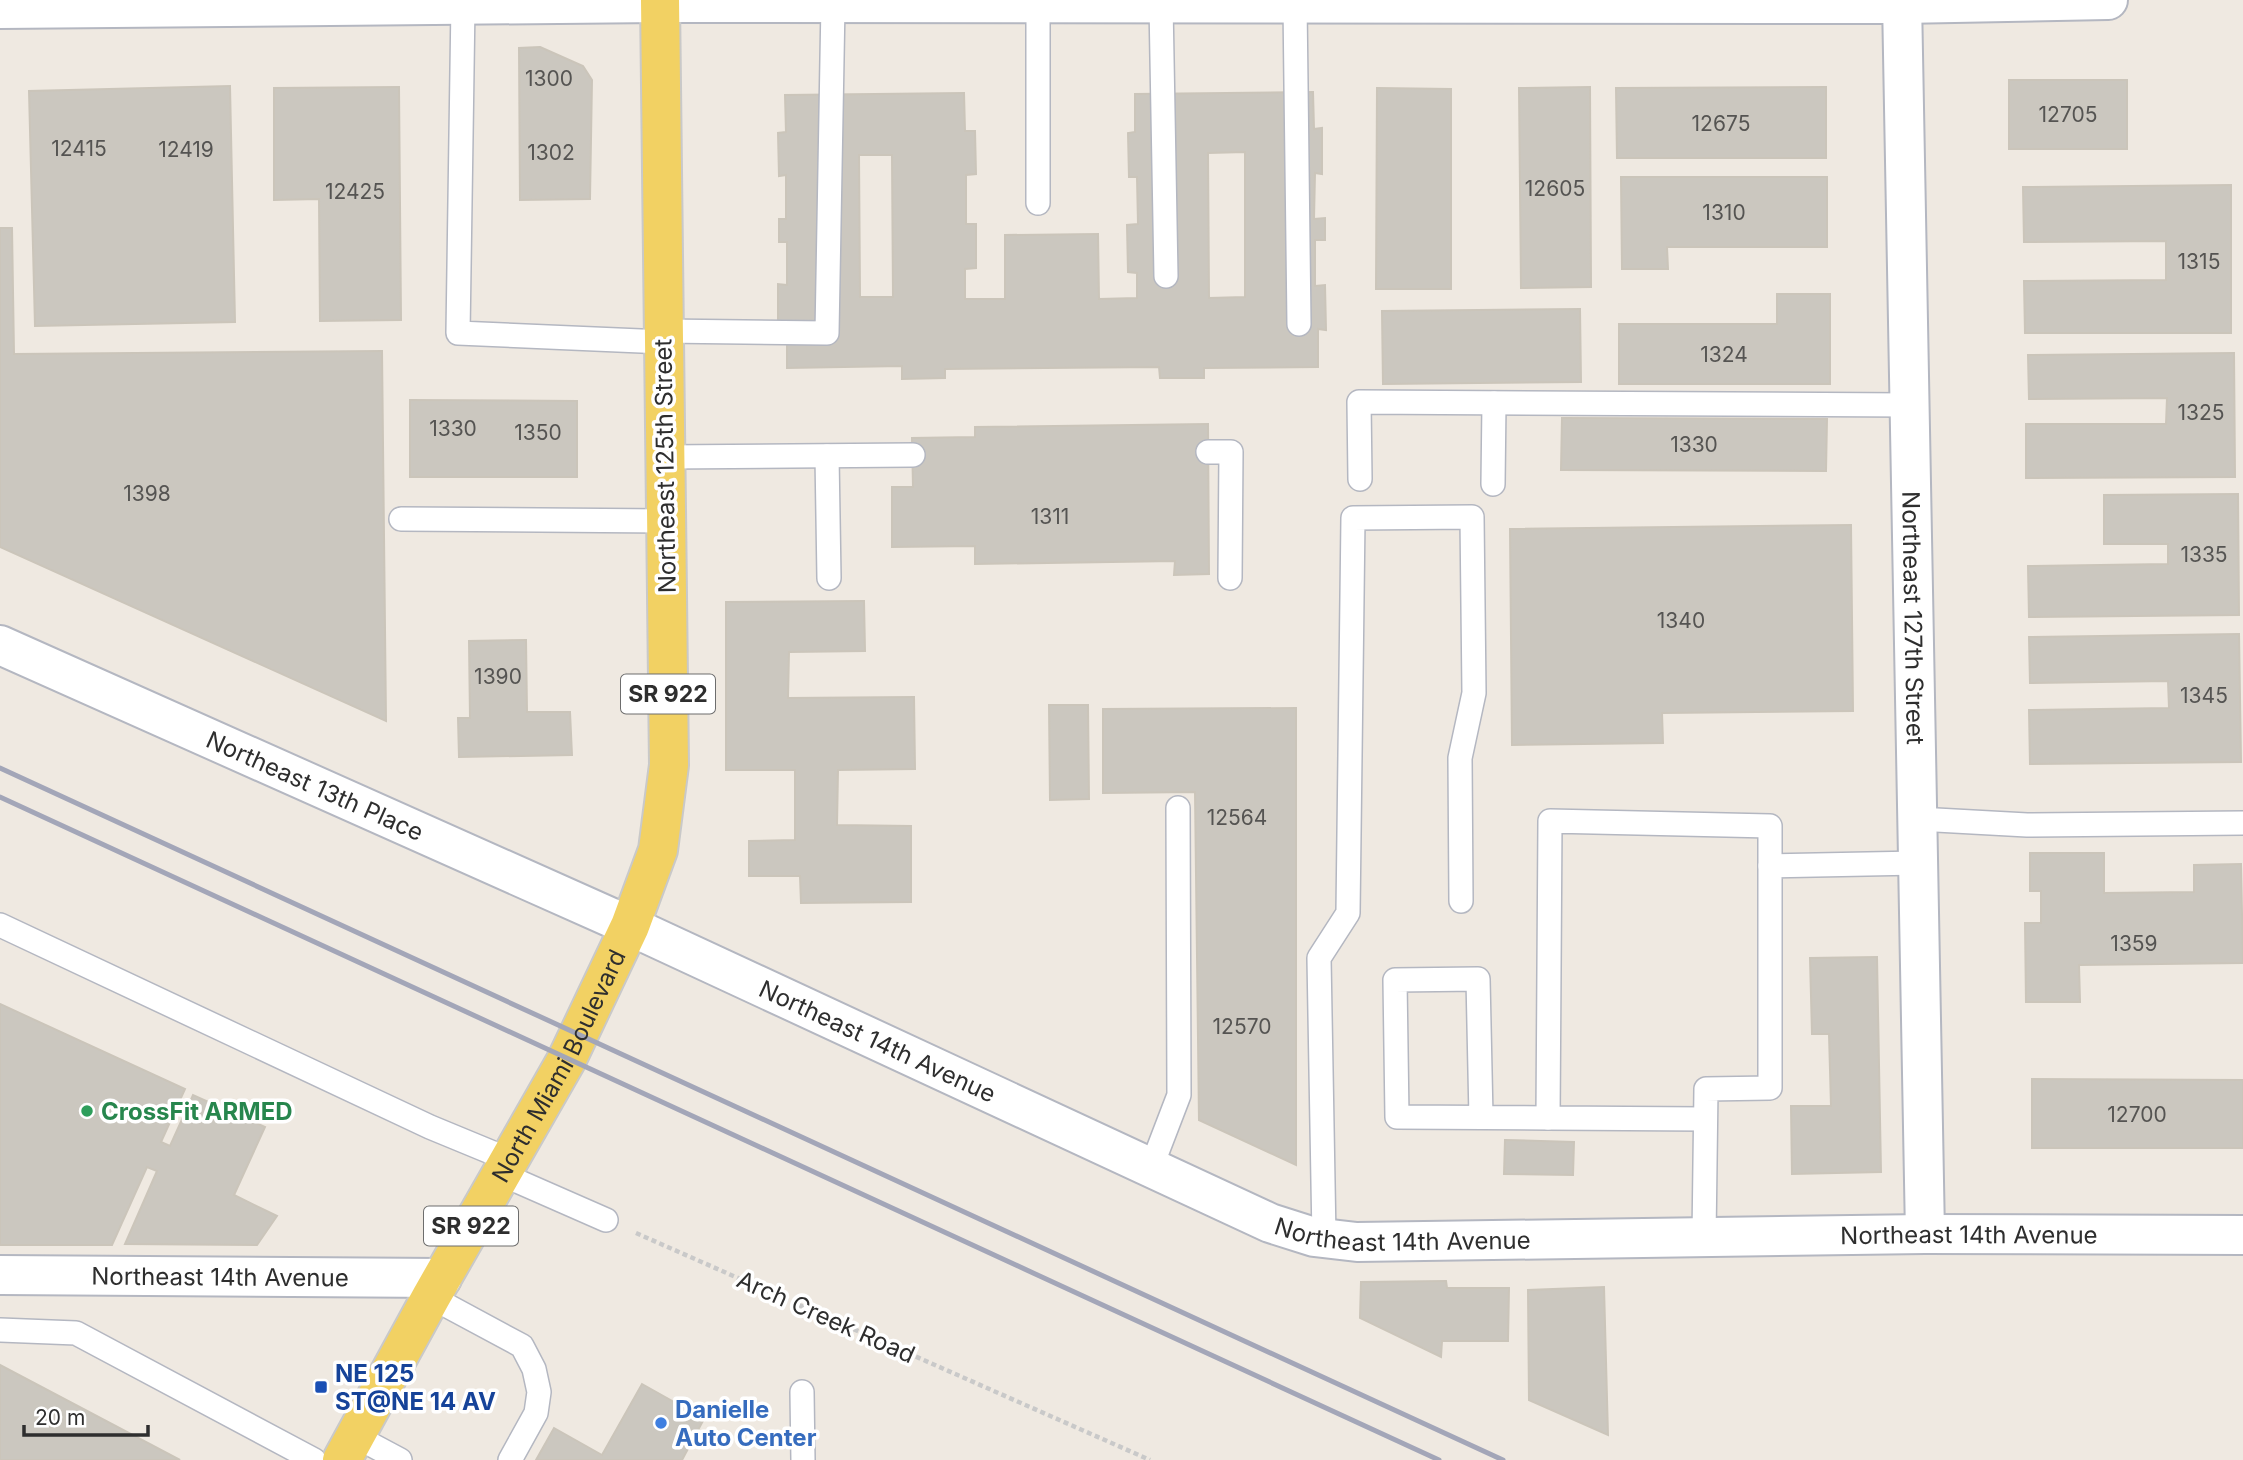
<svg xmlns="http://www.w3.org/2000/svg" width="2243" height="1460" viewBox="0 0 2243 1460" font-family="Inter,sans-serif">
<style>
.building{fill:#cbc7bf;stroke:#cbc5ba;stroke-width:2;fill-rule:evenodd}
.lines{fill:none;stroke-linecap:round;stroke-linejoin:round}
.lane-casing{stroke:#b4b7c1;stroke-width:26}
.street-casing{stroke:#b4b7c1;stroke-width:42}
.secondary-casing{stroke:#b4b7c1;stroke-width:42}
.primary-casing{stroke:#c9c9c9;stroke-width:42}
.path{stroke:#c9c9c9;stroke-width:4.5;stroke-dasharray:5 3.5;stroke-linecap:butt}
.lane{stroke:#fff;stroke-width:23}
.street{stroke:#fff;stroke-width:38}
.secondary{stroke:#fff;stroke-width:38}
.primary{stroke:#f2d163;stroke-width:38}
.rail{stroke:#a3a6b8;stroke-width:5}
.leisure-dot{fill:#2e9e5b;stroke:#fff;stroke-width:2.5}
.transit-dot{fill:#1a4fb4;stroke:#fff;stroke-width:2.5}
.shop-dot{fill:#3f7fe0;stroke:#fff;stroke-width:2.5}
.labels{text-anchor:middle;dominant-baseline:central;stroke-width:7;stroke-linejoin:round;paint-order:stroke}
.number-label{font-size:21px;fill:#555452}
.shield{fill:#fff;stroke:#6d6d6d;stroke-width:2}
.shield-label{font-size:23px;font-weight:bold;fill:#2e2e2e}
.street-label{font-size:24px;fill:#2e2e2e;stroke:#fff}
.leisure-label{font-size:24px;font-weight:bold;fill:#27864d;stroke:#fff;text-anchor:start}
.transit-label{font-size:24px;font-weight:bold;fill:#164399;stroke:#fff;text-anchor:start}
.shop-label{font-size:24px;font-weight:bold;fill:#366cbe;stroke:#fff;text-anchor:start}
</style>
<rect width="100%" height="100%" fill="#efe9e1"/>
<g class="building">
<path d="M 540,47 L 583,66 L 592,80 L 590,199 L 520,200 L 519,48 Z"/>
<rect x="2009" y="80" width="118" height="69"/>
<path d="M 230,86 L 235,322 L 35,326 L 29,91 Z"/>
<path d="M 399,87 L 401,320 L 320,321 L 319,199 L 274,200 L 274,88 Z"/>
<path d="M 1590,87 L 1591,287 L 1521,288 L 1519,88 Z"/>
<path d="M 1826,87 L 1826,158 L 1617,158 L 1616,88 Z"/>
<path d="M 1377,88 L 1451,89 L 1451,289 L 1376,289 Z"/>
<path d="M 1313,92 L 1314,129 L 1322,128 L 1322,174 L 1315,173 L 1314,219 L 1325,218 L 1325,240 L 1315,240 L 1315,286 L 1325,285 L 1326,330 L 1318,329 L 1318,367 L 1204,368 L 1204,378 L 1160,378 L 1159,367 L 945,369 L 945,378 L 902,379 L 902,366 L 787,368 L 787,333 L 778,328 L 778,284 L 787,285 L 787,242 L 779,242 L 779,219 L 786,219 L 786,175 L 779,176 L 778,133 L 786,132 L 785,95 L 964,93 L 965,131 L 975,131 L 976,174 L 966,175 L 966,224 L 976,224 L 976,268 L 965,269 L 965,299 L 1005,299 L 1005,235 L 1098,234 L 1099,299 L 1137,298 L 1137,273 L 1128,272 L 1127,225 L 1138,224 L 1137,177 L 1129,177 L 1128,133 L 1135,132 L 1135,94 ZM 1245,152 L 1245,297 L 1209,298 L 1208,153 ZM 859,155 L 892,155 L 893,297 L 860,297 Z"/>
<path d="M 1621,177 L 1827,177 L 1827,247 L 1667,247 L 1668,269 L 1622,269 Z"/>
<path d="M 2231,185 L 2231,333 L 2025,333 L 2024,281 L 2166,280 L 2166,241 L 2024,242 L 2023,187 Z"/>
<path d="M 0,228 L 12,228 L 14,354 L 382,351 L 386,721 L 0,547 Z"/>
<path d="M 1777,294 L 1830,294 L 1830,384 L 1619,384 L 1619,324 L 1777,324 Z"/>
<path d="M 1580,309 L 1581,382 L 1383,384 L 1382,311 Z"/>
<path d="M 2234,353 L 2235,477 L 2026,478 L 2026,424 L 2166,424 L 2167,398 L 2029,399 L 2028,355 Z"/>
<path d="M 410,400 L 577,401 L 577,477 L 410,477 Z"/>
<path d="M 1562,418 L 1827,419 L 1826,471 L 1561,470 Z"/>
<path d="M 1208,424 L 1209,574 L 1174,575 L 1175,561 L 975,564 L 975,546 L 892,547 L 892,487 L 913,487 L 912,438 L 975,437 L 975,427 Z"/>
<path d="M 2238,494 L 2239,615 L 2029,617 L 2028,566 L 2168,564 L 2168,544 L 2104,544 L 2104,495 Z"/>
<path d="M 1851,525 L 1853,711 L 1662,713 L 1663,743 L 1512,745 L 1510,529 Z"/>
<path d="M 864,601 L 865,651 L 789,652 L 788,698 L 914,697 L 915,769 L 838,770 L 837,825 L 911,826 L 911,902 L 801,903 L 800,876 L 749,876 L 749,841 L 795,840 L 795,770 L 726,770 L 726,602 Z"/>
<path d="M 2239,634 L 2241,762 L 2030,764 L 2029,710 L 2169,708 L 2168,681 L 2030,683 L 2029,637 Z"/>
<path d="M 526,640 L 527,712 L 570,712 L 572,755 L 459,757 L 458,718 L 470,718 L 469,641 Z"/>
<path d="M 1049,705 L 1088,705 L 1089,799 L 1050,800 Z"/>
<path d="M 1296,708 L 1296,1165 L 1199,1120 L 1195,792 L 1103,793 L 1103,709 Z"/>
<path d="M 2030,853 L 2104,853 L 2104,893 L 2194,892 L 2194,865 L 2241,864 L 2243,963 L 2079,965 L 2080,1002 L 2026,1002 L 2025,923 L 2041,923 L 2041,891 L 2030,891 Z"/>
<path d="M 1877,957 L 1881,1172 L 1792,1174 L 1791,1106 L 1831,1106 L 1829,1034 L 1812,1034 L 1810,958 Z"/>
<path d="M 0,1004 L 185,1089 L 161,1142 L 170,1146 L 193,1095 L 265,1127 L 234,1195 L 277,1216 L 257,1245 L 125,1244 L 157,1171 L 147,1167 L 112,1245 L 0,1245 Z"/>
<path d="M 2032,1079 L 2243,1080 L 2243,1148 L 2032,1148 Z"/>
<path d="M 1505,1140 L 1574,1142 L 1573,1175 L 1504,1174 Z"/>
<path d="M 1446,1281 L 1447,1288 L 1509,1288 L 1508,1341 L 1442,1341 L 1441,1357 L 1360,1318 L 1361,1282 Z"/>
<path d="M 1604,1287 L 1608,1435 L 1529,1400 L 1528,1290 Z"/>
<path d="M 0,1365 L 180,1460 L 0,1460 Z"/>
<path d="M 642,1384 L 704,1419 L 682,1460 L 536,1460 L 554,1428 L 602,1455 Z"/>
</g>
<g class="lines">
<defs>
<g id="lane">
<path d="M 1038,3 L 1038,203"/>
<path d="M 463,4 L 458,333 L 664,342"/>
<path d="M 1161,4 L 1166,276"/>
<path d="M 1295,4 L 1299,324"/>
<path d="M 663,331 L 827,333 L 833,4"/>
<path d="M 1208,452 L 1231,452 L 1230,578"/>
<path d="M 827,456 L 829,578"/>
<path d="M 665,457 L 913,455"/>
<path d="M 1360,479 L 1359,402 L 1909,405"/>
<path d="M 1493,484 L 1494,403"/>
<path d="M 401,519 L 666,521"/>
<path d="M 1918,819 L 2027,825 L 2243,823"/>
<path d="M 0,925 L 430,1127 L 510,1160"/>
<path d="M 1481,1117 L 1478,979 L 1395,980 L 1397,1117 L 1548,1118"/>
<path d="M 1705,1119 L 1548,1118 L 1550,821 L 1770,826 L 1770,866"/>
<path d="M 1151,1168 L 1179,1095 L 1178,808"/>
<path d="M 501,1174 L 606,1220"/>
<path d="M 1704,1237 L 1706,1089 L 1770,1088 L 1770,866 L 1918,863"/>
<path d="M 1324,1238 L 1319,958 L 1348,913 L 1353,518 L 1472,517 L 1474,693 L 1460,758 L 1461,901"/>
<path d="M 431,1297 L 522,1346 L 534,1369 L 539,1392 L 536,1413 L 510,1460"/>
<path d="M 0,1330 L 76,1333 L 314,1460"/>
<path d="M 802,1392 L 803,1460"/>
<path d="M 355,1436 L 400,1460"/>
</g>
<g id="street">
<path id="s1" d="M 1902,0 L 1925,1234"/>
<path d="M 0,9 L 660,3 L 1902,4 L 2108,0"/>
<path id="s2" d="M 0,645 L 630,926"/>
<path id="s3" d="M 0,1275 L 442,1278"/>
</g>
<g id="secondary">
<path id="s4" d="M 630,926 L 1270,1223 L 1314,1237 L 1357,1242 L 1925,1234 L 2243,1235"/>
</g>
<g id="primary">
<path id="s5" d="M 342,1460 L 431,1297 L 567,1059 L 630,926 L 658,850 L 669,765 L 660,0"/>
</g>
</defs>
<use href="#lane" class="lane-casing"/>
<use href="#street" class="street-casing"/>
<use href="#secondary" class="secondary-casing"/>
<use href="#primary" class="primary-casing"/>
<path class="path" d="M 636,1233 L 1150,1460"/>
<use href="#lane" class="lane"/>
<use href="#street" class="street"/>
<use href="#secondary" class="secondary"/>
<use href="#primary" class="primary"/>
<g class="rail">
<path d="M 0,768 L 1503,1460"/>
<path d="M 0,797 L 1439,1460"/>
</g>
</g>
<circle class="leisure-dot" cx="87" cy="1111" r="7"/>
<rect class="transit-dot" x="314" y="1380" width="14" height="14" rx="3.5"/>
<circle class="shop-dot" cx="661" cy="1423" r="7"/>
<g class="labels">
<g class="number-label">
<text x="549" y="78">1300</text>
<text x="2068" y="114">12705</text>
<text x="1721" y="123">12675</text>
<text x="79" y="148">12415</text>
<text x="186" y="149">12419</text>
<text x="551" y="152">1302</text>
<text x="1555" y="188">12605</text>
<text x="355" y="191">12425</text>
<text x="1724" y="212">1310</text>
<text x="2199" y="261">1315</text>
<text x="1724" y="354">1324</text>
<text x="2201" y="412">1325</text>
<text x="453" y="428">1330</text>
<text x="538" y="432">1350</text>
<text x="1694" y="444">1330</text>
<text x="147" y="493">1398</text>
<text x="1050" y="516">1311</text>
<text x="2204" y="554">1335</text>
<text x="1681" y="620">1340</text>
<text x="498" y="676">1390</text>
<text x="2204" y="695">1345</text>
<text x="1237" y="817">12564</text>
<text x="2134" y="943">1359</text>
<text x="1242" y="1026">12570</text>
<text x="2137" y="1114">12700</text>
</g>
<g class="shield">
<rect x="621" y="674.5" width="94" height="39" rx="5"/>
<rect x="424" y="1206.5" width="94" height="39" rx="5"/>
</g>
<g class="shield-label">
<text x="668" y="694">SR 922</text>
<text x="471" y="1226">SR 922</text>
</g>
<g class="street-label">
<text transform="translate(665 466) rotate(-91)">Northeast 125th Street</text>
<text stroke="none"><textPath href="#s1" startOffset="618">Northeast 127th Street</textPath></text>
<text stroke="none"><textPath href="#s2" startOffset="345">Northeast 13th Place</textPath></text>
<text stroke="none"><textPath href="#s4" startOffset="273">Northeast 14th Avenue</textPath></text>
<text stroke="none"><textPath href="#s5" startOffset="450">North Miami Boulevard</textPath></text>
<text stroke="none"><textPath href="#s4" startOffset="840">Northeast 14th Avenue</textPath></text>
<text stroke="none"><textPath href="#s4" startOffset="1407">Northeast 14th Avenue</textPath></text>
<text stroke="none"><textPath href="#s3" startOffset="220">Northeast 14th Avenue</textPath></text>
<text transform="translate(826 1317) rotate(24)">Arch Creek Road</text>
</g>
<g class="leisure-label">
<text x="101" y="1111">CrossFit ARMED</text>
</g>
<g class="transit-label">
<text x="335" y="1373">NE 125<tspan x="335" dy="28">ST@NE 14 AV</tspan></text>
</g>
<g class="shop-label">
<text x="675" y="1409">Danielle<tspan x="675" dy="28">Auto Center</tspan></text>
</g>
</g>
<path d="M24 1425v10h124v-10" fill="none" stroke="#2e2e2e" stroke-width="3.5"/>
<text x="35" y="1425" font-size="21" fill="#2e2e2e" stroke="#ffffff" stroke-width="5" paint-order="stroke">20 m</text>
</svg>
